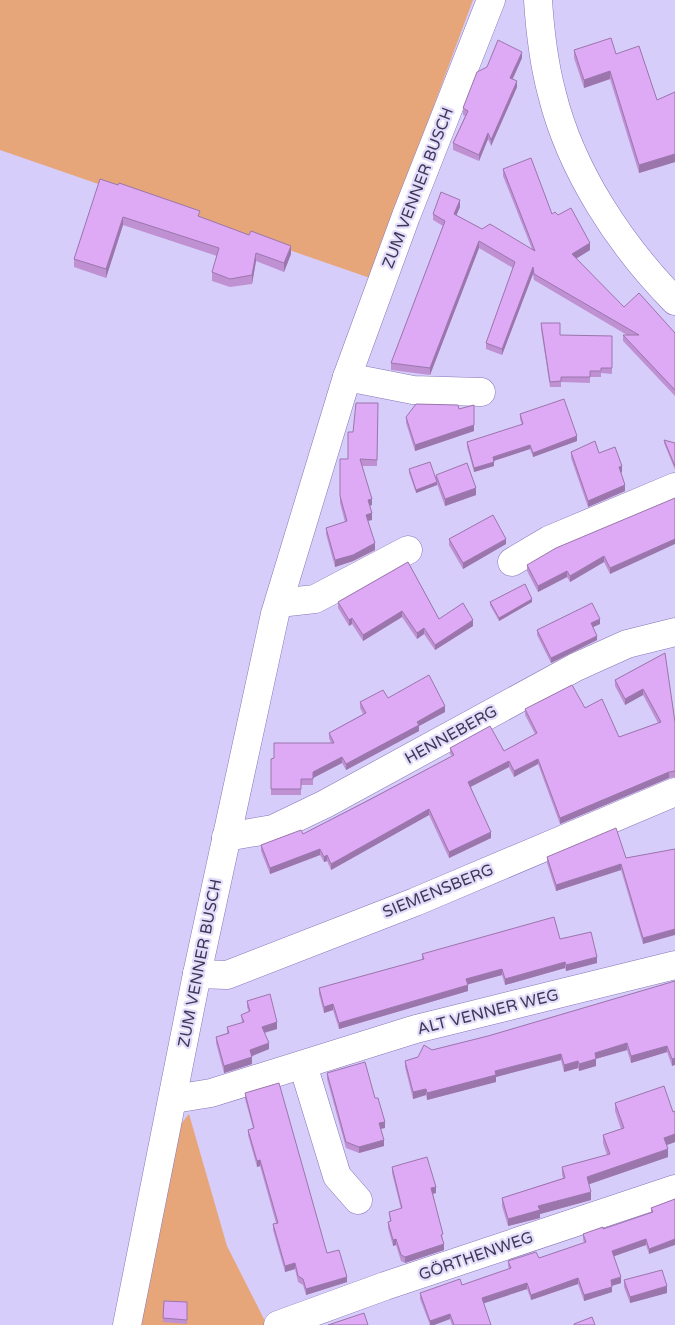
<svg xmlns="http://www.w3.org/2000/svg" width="675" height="1325" viewBox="0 0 675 1325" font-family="'Varela Round',sans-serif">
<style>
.green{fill:#e7a67a}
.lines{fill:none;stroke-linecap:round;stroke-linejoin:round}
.minor-casing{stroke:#8775b9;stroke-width:29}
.minor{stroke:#fff;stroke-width:28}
.wall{fill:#bf91d3}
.shaded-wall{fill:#9b76ac}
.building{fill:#dea9f5;stroke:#9b76ac}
.labels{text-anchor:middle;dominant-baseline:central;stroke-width:4.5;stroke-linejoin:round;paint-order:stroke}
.street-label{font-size:16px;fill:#3e3755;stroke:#e3ddfb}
</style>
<rect width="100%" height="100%" fill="#d7cdfa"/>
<g class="green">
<path d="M 0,0 L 473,0 L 370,278 L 0,150 Z"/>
<path d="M 189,1114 L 227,1246 L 267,1325 L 135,1325 L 181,1124 Z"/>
</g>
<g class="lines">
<defs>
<g id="minor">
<path d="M 538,0 C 540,31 544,64 552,94 C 571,171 620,245 675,301"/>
<path d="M 347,377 L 413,390 L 481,392"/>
<path d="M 512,562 L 549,540 L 675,487"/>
<path d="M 279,603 L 315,599 L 408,550"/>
<path d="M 226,837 L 273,829 L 325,804 L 576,667 L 627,644 L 675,632"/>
<path d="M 197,974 L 227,975 L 415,902 L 675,792"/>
<path d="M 303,1065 L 337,1176 L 358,1200"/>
<path d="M 174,1099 L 211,1093 L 416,1029 L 675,965"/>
<path d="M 127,1325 L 197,974 L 275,614 L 347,377 L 406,216 L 491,0"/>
<path d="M 278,1325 L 385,1286 L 675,1189"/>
</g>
</defs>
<use href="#minor" class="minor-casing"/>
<use href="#minor" class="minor"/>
</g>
<g class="wall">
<path d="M 574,50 L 616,54 L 657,100 L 675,92 L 675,162 L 639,173 L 610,79 L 584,88 L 574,58 Z"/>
<path d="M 522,58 L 513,79 L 517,87 L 491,146 L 488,139 L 479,161 L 453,150 L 453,143 L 465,116 L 463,115 L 463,108 Z"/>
<path d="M 503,169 L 552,214 L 558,215 L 590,250 L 576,259 L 624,307 L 675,333 L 675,396 L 623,341 L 623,335 L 627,335 L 534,280 L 533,274 L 502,355 L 486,349 L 486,343 L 513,268 L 479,248 L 430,375 L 391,370 L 391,363 L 443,226 L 433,220 L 433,214 L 460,207 L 456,215 L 482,229 L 532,249 L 503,176 Z"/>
<path d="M 100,179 L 200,217 L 291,254 L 284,272 L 256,261 L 252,284 L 230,287 L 212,281 L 212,272 L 217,256 L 123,225 L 106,278 L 74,267 L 74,259 Z"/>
<path d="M 541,323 L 560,335 L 612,336 L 612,374 L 601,373 L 601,377 L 590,377 L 590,383 L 561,382 L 561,387 L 550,387 L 541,329 Z"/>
<path d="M 378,403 L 377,466 L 362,466 L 372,505 L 370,506 L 372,520 L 368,521 L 375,550 L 353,561 L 335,567 L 326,534 L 326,528 L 345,522 L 340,503 L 340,459 L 348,459 L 353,432 Z"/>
<path d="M 474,405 L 474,431 L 415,451 L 406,423 L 406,417 L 459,409 Z"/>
<path d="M 520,414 L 577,441 L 533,457 L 530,449 L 494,461 L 494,466 L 474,472 L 467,447 L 467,442 L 522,425 L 520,419 Z"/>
<path d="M 664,440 L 675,443 L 675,470 L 664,443 Z"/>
<path d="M 571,452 L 599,453 L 622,472 L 621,473 L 625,491 L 588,507 L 571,458 Z"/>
<path d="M 409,469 L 436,479 L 436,475 L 476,495 L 445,506 L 437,484 L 437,485 L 416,493 L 409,473 Z"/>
<path d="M 675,498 L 610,574 L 604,562 L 570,582 L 567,577 L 538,592 L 527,571 L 527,565 Z"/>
<path d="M 449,539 L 506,544 L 463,569 L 449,545 Z"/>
<path d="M 408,562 L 439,619 L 473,626 L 435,650 L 424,634 L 417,639 L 402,617 L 363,641 L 352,624 L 349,626 L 338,608 L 338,602 Z"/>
<path d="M 490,602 L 532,602 L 499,621 L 490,605 Z"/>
<path d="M 600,624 L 593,627 L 597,640 L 551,663 L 537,635 L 537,630 Z"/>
<path d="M 665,653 L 675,722 L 675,777 L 669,778 L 560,824 L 538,764 L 514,777 L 509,767 L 471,787 L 491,838 L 449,858 L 429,815 L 331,870 L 327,861 L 324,862 L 320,855 L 270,874 L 261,851 L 261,845 L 303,834 L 452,756 L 450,754 L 450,748 L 504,751 L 535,734 L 525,715 L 525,709 L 585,708 L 619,737 L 658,723 L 643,695 L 625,705 L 615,686 L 615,680 Z"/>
<path d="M 388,698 L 445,712 L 419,726 L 419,731 L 346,770 L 342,763 L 313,778 L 313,785 L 301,785 L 301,795 L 271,795 L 271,759 L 274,758 L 331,743 L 329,738 L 329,733 L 363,714 L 360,708 L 360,702 Z"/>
<path d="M 675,849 L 643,944 L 621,870 L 556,891 L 547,863 L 547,857 L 626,858 Z"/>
<path d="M 560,939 L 597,963 L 566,971 L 565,968 L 505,985 L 502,975 L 467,984 L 468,991 L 339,1029 L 333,1010 L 324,1013 L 319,994 L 319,988 L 422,960 L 422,954 Z"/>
<path d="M 675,981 L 672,1066 L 667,1052 L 631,1063 L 627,1050 L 596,1059 L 596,1066 L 579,1071 L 578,1068 L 564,1072 L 561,1060 L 496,1077 L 496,1082 L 427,1100 L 426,1095 L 413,1099 L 405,1067 L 405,1061 L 418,1057 L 432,1050 L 488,1036 Z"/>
<path d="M 247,1001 L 277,1029 L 265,1033 L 269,1049 L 251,1056 L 252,1064 L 224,1073 L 216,1043 L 216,1037 L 227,1033 L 227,1027 L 242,1023 L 241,1015 L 249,1012 L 247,1007 Z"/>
<path d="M 327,1073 L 375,1098 L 385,1128 L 380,1129 L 384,1146 L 359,1153 L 346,1148 L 327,1079 Z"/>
<path d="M 245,1093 L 327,1253 L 347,1282 L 306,1295 L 303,1285 L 298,1282 L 295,1269 L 285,1272 L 273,1230 L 273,1224 L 276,1223 L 260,1166 L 257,1167 L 248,1135 L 248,1130 L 253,1128 L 245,1099 Z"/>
<path d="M 615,1103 L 673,1112 L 675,1111 L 675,1142 L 667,1145 L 668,1157 L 589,1184 L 591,1200 L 540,1214 L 540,1218 L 508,1226 L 502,1206 L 502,1198 L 563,1178 L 562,1175 L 562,1167 L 607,1155 L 603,1143 L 603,1135 L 621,1129 L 615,1111 Z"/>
<path d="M 392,1167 L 436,1193 L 433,1194 L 443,1240 L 444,1250 L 405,1263 L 401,1261 L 396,1245 L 393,1246 L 388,1228 L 388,1222 L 390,1222 L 389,1212 L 401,1209 L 392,1173 Z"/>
<path d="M 675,1199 L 649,1254 L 646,1245 L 613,1256 L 621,1283 L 612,1286 L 612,1292 L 584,1301 L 578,1284 L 531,1300 L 527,1289 L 483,1303 L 491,1325 L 452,1325 L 450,1319 L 434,1325 L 430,1325 L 420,1299 L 420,1293 L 462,1285 L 509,1269 L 508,1266 L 508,1261 L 539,1258 L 584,1243 L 583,1239 L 583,1234 L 603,1229 L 651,1213 L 651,1208 Z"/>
<path d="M 624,1280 L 667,1293 L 630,1303 L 624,1287 Z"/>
<path d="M 164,1301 L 187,1302 L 187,1324 L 163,1322 Z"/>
</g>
<g class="shaded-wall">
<path d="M 522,52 L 522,58 L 510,84 L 510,78 Z"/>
<path d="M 610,71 L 610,79 L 584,88 L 584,80 Z"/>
<path d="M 517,81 L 517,87 L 491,146 L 491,140 Z"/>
<path d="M 488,133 L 488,139 L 479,161 L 479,155 Z"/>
<path d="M 675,154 L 675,162 L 639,173 L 639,165 Z"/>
<path d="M 460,200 L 460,207 L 454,221 L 454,214 Z"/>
<path d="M 123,217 L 123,225 L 106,278 L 106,269 Z"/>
<path d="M 479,241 L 479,248 L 430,375 L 430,368 Z"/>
<path d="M 590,243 L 590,250 L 572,261 L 572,254 Z"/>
<path d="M 291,246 L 291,254 L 284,272 L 284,263 Z"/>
<path d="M 256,253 L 256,261 L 252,284 L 252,275 Z"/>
<path d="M 533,267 L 533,274 L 502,355 L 502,349 Z"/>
<path d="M 474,425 L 474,431 L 415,451 L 415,445 Z"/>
<path d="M 577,436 L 577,441 L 533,457 L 533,453 Z"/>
<path d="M 530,445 L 530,449 L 493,461 L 493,457 Z"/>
<path d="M 494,462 L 494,466 L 474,472 L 474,468 Z"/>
<path d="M 622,466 L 622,472 L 619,473 L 619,467 Z"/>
<path d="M 437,482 L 437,485 L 416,493 L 416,490 Z"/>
<path d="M 625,485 L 625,491 L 588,507 L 588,501 Z"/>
<path d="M 476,488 L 476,495 L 445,506 L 445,499 Z"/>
<path d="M 372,499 L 372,505 L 368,506 L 368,500 Z"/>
<path d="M 372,513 L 372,520 L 366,521 L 366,515 Z"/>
<path d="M 506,539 L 506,544 L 463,569 L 463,563 Z"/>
<path d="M 675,539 L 675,544 L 610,574 L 610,568 Z"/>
<path d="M 375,543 L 375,550 L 353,561 L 335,567 L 335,560 Z"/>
<path d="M 604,556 L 604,562 L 570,582 L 570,576 Z"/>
<path d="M 567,571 L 567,577 L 538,592 L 538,586 Z"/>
<path d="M 532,599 L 532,602 L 499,621 L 499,618 Z"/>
<path d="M 402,611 L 402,617 L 363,641 L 363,635 Z"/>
<path d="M 352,618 L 352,624 L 349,626 L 349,620 Z"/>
<path d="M 600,619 L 600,624 L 591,628 L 591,623 Z"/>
<path d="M 473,620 L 473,626 L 435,650 L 435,645 Z"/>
<path d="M 424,628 L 424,634 L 417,639 L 417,633 Z"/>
<path d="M 597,636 L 597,640 L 551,663 L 551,658 Z"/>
<path d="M 643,689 L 643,695 L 625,705 L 625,699 Z"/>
<path d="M 445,706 L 445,712 L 419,726 L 419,731 L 346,770 L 346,764 L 417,722 Z"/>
<path d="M 342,757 L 342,763 L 313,778 L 313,772 Z"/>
<path d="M 538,759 L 538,764 L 514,777 L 514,771 Z"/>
<path d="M 509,761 L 509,767 L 468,788 L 468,782 Z"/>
<path d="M 669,772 L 669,778 L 560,824 L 560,818 Z"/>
<path d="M 429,809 L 429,815 L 331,870 L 331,864 Z"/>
<path d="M 491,832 L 491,838 L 449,858 L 449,852 Z"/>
<path d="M 320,849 L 320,855 L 270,874 L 270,868 Z"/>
<path d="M 327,855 L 327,861 L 324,862 L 324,857 Z"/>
<path d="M 621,864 L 621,870 L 556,891 L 556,885 Z"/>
<path d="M 675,929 L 675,935 L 643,944 L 643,938 Z"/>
<path d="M 597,957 L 597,963 L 566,971 L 566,965 Z"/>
<path d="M 565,962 L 565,968 L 505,985 L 505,979 Z"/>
<path d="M 502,969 L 502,975 L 466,985 L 466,979 Z"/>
<path d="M 468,985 L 468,991 L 339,1029 L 339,1023 Z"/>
<path d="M 333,1004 L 333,1010 L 324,1013 L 324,1007 Z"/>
<path d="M 277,1022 L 277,1029 L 262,1033 L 262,1027 Z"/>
<path d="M 269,1043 L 269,1049 L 250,1057 L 250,1050 Z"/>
<path d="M 627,1043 L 627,1050 L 595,1059 L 595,1053 Z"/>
<path d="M 667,1046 L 667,1052 L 631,1063 L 631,1056 Z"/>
<path d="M 561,1054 L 561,1060 L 496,1077 L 496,1082 L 427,1100 L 427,1093 L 495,1071 Z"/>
<path d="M 252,1057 L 252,1064 L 224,1073 L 224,1066 Z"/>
<path d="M 675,1058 L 675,1065 L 672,1066 L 672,1059 Z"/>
<path d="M 596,1059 L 596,1066 L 579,1071 L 579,1064 Z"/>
<path d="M 578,1061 L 578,1068 L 564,1072 L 564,1065 Z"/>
<path d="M 426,1089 L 426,1095 L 413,1099 L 413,1092 Z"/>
<path d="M 385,1122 L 385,1128 L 379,1129 L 379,1123 Z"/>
<path d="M 675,1134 L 675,1142 L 664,1146 L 664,1138 Z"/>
<path d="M 384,1140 L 384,1146 L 359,1153 L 359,1147 Z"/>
<path d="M 668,1149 L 668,1157 L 587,1185 L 587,1177 Z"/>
<path d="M 260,1160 L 260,1166 L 257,1167 L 257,1161 Z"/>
<path d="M 436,1187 L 436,1193 L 431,1194 L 431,1188 Z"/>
<path d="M 591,1192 L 591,1200 L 540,1214 L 540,1218 L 508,1226 L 508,1219 L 538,1206 Z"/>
<path d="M 396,1239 L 396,1245 L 393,1246 L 393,1240 Z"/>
<path d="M 646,1239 L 646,1245 L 612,1257 L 612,1251 Z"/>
<path d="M 675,1239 L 675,1245 L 649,1254 L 649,1249 Z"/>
<path d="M 444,1244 L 444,1250 L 405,1263 L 405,1257 Z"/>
<path d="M 295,1263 L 295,1269 L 285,1272 L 285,1266 Z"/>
<path d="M 347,1277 L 347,1282 L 306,1295 L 306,1289 Z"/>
<path d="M 621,1277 L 621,1283 L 611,1286 L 611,1280 Z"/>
<path d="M 578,1278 L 578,1284 L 531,1300 L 531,1295 Z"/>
<path d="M 527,1283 L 527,1289 L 482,1304 L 482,1298 Z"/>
<path d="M 667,1286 L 667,1293 L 630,1303 L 630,1297 Z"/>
<path d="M 612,1287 L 612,1292 L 584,1301 L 584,1295 Z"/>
<path d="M 450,1314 L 450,1319 L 434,1325 L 430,1325 L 430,1321 Z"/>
</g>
<g class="building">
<path d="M 611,38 L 616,54 L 639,46 L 657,100 L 675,92 L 675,154 L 639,165 L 610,71 L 584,80 L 574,50 Z"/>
<path d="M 498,40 L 522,52 L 510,78 L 517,81 L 491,140 L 488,133 L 479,155 L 453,143 L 468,111 L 463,108 L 477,72 L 487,67 Z"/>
<path d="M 531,158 L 552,214 L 555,212 L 558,215 L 571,208 L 590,243 L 572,254 L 624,307 L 639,293 L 675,333 L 675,390 L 623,335 L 639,335 L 534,274 L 533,267 L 502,349 L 486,343 L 515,262 L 479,241 L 430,368 L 391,363 L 445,221 L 433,214 L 441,192 L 460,200 L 454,214 L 482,229 L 490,224 L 535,251 L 503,169 Z"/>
<path d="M 100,179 L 118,185 L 119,183 L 200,211 L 198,216 L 249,235 L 251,231 L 291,246 L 284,263 L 256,253 L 252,275 L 230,279 L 212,272 L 219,248 L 123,217 L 106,269 L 74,259 Z"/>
<path d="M 541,323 L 560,323 L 560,335 L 612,336 L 612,368 L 601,368 L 601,371 L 590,371 L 590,377 L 561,377 L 561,381 L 550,382 Z"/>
<path d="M 564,399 L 577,436 L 533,453 L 530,445 L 493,457 L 494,462 L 474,468 L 467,442 L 523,424 L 520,414 Z"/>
<path d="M 356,403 L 378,403 L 377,460 L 360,459 L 372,499 L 368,500 L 372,513 L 366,515 L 375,543 L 353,555 L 335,560 L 326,528 L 347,521 L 340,496 L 340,459 L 348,459 L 348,432 L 353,432 Z"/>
<path d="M 416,404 L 458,405 L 459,409 L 474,405 L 474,425 L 415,445 L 406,417 Z"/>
<path d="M 664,440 L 675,443 L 675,466 Z"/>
<path d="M 595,441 L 599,453 L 615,447 L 622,466 L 619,467 L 625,485 L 588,501 L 571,452 Z"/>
<path d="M 430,462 L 437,482 L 416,490 L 409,469 Z"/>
<path d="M 467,463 L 476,488 L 445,499 L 436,475 Z"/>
<path d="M 675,498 L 675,539 L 610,568 L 604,556 L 570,576 L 567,571 L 538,586 L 527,565 L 556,548 Z"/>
<path d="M 493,515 L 506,539 L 463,563 L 449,539 Z"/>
<path d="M 408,562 L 439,619 L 463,603 L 473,620 L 435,645 L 424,628 L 417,633 L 402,611 L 363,635 L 352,618 L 349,620 L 338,602 Z"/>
<path d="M 525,584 L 532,599 L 499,618 L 490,602 Z"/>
<path d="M 592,603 L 600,619 L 591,623 L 597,636 L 551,658 L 537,630 Z"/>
<path d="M 665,653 L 675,722 L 675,771 L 669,772 L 560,818 L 538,759 L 514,771 L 509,761 L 468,782 L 491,832 L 449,852 L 429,809 L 331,864 L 327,855 L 324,857 L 320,849 L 270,868 L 261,845 L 301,830 L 303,834 L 369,800 L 454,755 L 450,748 L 490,726 L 504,751 L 537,733 L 525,709 L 572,685 L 585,708 L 602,699 L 619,737 L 661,722 L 643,689 L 625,699 L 615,680 Z"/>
<path d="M 429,675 L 445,706 L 417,722 L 419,725 L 346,764 L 342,757 L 313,772 L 313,779 L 301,779 L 301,789 L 271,789 L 271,759 L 274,758 L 274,743 L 334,743 L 329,733 L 366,713 L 360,702 L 383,690 L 388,698 Z"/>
<path d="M 616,828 L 626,858 L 675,849 L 675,929 L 643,938 L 621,864 L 556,885 L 547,857 Z"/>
<path d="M 554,917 L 560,939 L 591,932 L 597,957 L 566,965 L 565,962 L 505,979 L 502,969 L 466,979 L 468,985 L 339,1023 L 333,1004 L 324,1007 L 319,988 L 424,959 L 422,954 Z"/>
<path d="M 675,981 L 675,1058 L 672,1059 L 667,1046 L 631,1056 L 627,1043 L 595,1053 L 596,1059 L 579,1064 L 578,1061 L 564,1065 L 561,1054 L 495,1071 L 496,1075 L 427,1093 L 426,1089 L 413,1092 L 405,1061 L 418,1057 L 424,1045 L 432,1050 L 488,1036 Z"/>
<path d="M 270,994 L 277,1022 L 262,1027 L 269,1043 L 250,1050 L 252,1057 L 224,1066 L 216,1037 L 229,1033 L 227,1027 L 244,1022 L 241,1015 L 250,1011 L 247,1001 Z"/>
<path d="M 365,1062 L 375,1098 L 378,1098 L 385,1122 L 379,1123 L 384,1140 L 359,1147 L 346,1142 L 327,1073 Z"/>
<path d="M 279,1083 L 327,1253 L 339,1250 L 347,1277 L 306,1289 L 303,1279 L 298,1276 L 295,1263 L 285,1266 L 273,1224 L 278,1223 L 260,1160 L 257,1161 L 248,1130 L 254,1128 L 245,1093 Z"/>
<path d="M 664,1086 L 673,1112 L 675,1111 L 675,1134 L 664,1138 L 668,1149 L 587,1177 L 591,1192 L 538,1206 L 540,1210 L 508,1219 L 502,1198 L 565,1178 L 562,1167 L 610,1154 L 603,1135 L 624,1128 L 615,1103 Z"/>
<path d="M 427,1157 L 436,1187 L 431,1188 L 443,1234 L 441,1235 L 444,1244 L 405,1257 L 401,1255 L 396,1239 L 393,1240 L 388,1222 L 391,1221 L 389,1212 L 402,1208 L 392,1167 Z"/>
<path d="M 675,1199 L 675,1239 L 649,1249 L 646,1239 L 612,1251 L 621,1277 L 611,1280 L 612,1287 L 584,1295 L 578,1278 L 531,1295 L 527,1283 L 482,1298 L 491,1325 L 454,1325 L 450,1314 L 430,1321 L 420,1293 L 460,1279 L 462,1285 L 511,1268 L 508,1261 L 536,1252 L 539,1258 L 586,1242 L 583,1234 L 603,1227 L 603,1229 L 653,1212 L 651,1208 Z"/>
<path d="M 662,1270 L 667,1286 L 630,1297 L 624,1280 Z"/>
<path d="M 164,1301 L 187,1302 L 187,1320 L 163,1318 Z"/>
<path d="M 364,1313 L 368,1325 L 328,1325 Z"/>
<path d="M 592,1317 L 595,1325 L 574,1325 L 574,1324 Z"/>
</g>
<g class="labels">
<g class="street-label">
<text transform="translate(418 188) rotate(-69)">ZUM VENNER BUSCH</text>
<text transform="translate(451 735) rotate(-29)">HENNEBERG</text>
<text transform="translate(438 891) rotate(-22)">SIEMENSBERG</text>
<text transform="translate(200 963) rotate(-79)">ZUM VENNER BUSCH</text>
<text transform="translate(488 1012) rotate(-14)">ALT VENNER WEG</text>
<text transform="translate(476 1256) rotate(-19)">GÖRTHENWEG</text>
</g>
</g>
</svg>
